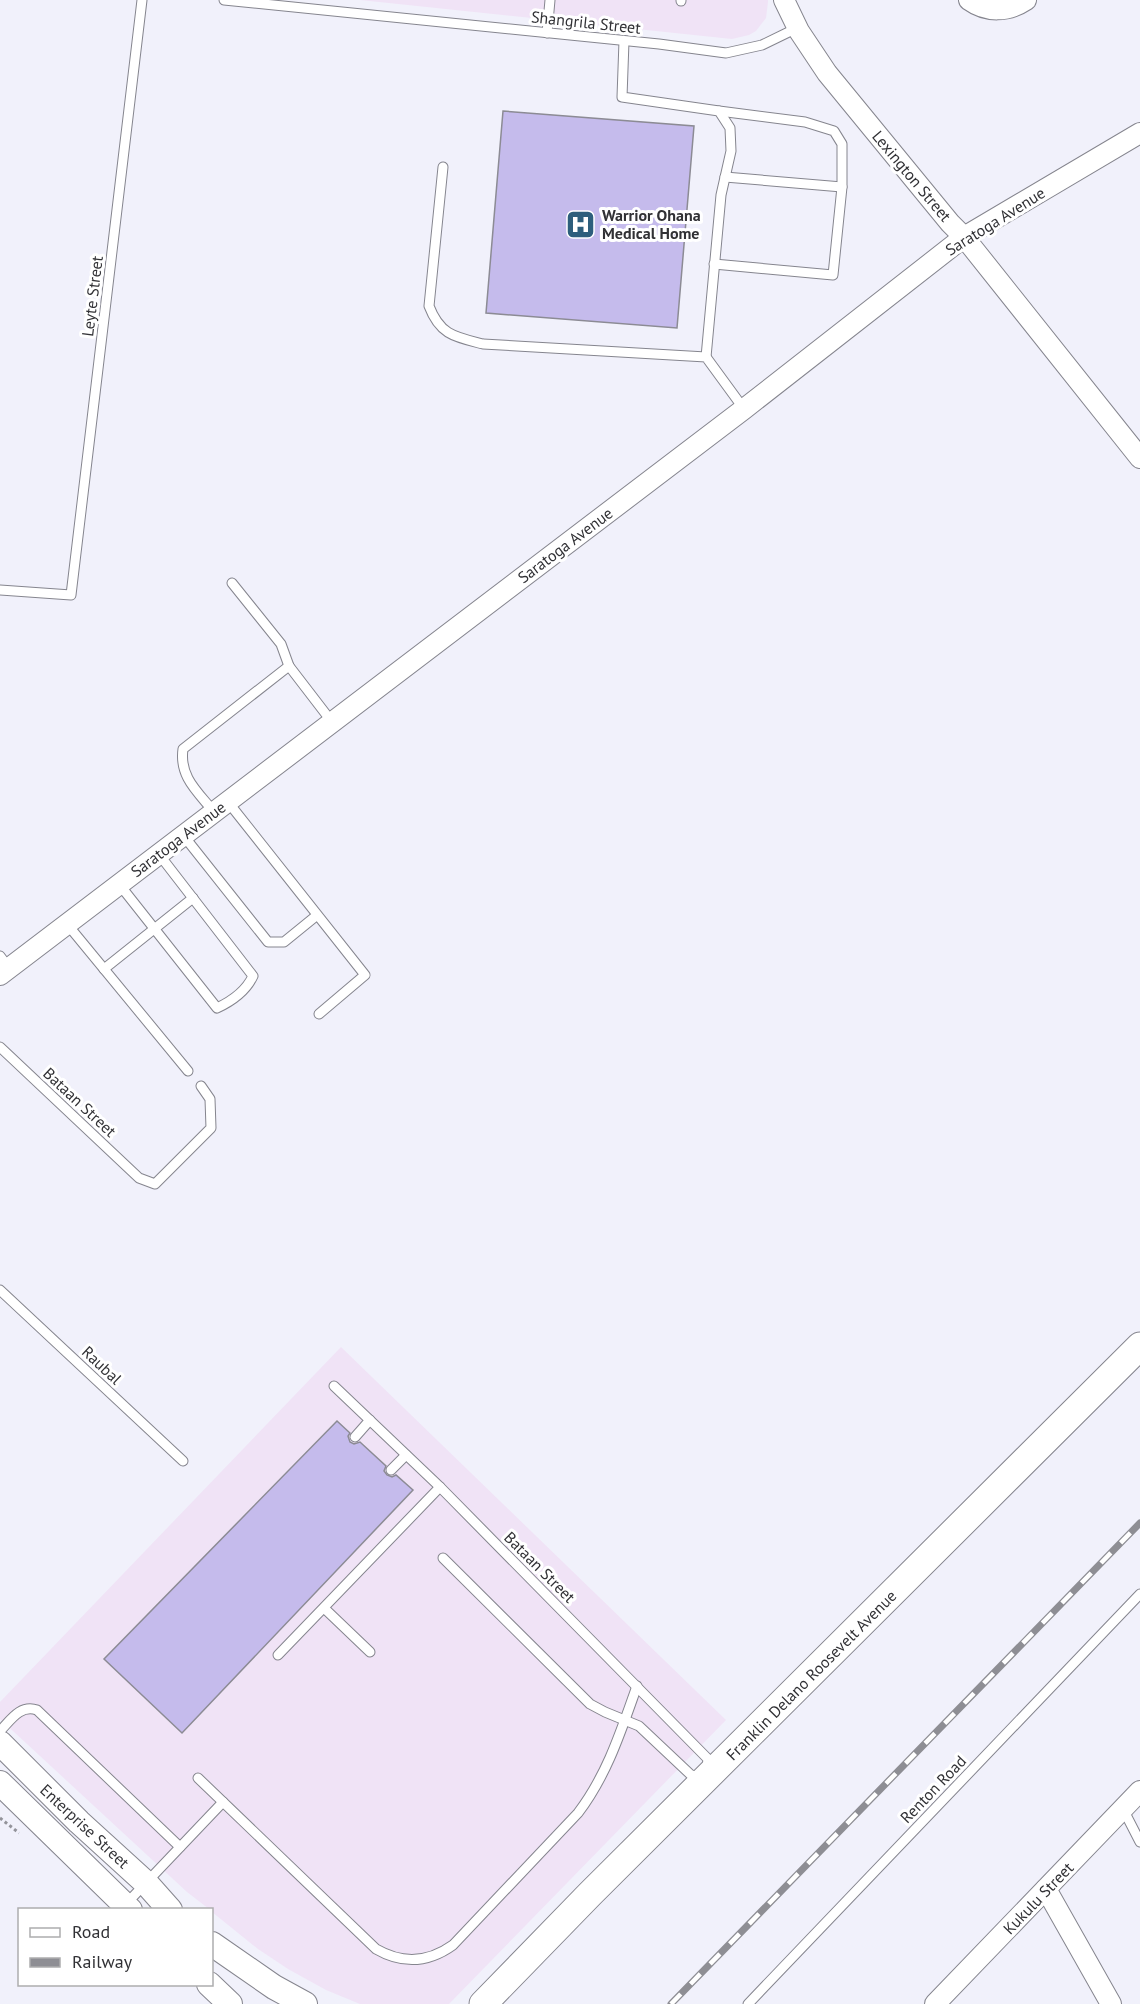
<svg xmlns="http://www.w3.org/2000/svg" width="1140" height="2004" viewBox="0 0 1140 2004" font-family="'PT Sans',sans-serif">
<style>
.commercial{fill:#f0e3f6}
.building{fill:#c5bbec;stroke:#8c8b94;stroke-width:1.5}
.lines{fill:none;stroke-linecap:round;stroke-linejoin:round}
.service-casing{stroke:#85858e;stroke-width:11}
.minor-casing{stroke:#85858e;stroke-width:22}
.tertiary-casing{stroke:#85858e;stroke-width:26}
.secondary-casing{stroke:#85858e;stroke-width:29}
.path{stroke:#93939a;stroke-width:3;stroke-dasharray:3 3;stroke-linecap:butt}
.service{stroke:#fff;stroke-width:9}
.minor{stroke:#fff;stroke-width:20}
.tertiary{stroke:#fff;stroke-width:24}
.secondary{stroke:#fff;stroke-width:27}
.rail-casing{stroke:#8e8e94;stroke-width:7}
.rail{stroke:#fff;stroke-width:4.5;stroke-dasharray:14;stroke-linecap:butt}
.labels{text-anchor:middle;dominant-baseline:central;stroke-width:6;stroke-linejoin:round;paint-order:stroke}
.street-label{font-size:16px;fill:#313135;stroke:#fff}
.poi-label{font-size:16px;font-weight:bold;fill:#313135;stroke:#fff;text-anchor:start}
</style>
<rect width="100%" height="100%" fill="#f1f1fb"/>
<g class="commercial">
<path d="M 360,0 L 768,0 L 768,2 L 766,18 L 756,31 L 749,35 L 732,39 Z"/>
<path d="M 341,1347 L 726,1720 L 449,2004 L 360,2004 L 326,1990 L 288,1969 L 258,1949 L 212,1912 L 212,1910 L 209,1909 L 187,1892 L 0,1719 L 0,1702 Z"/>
</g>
<g class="building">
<path d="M 503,111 L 694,126 L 677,328 L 486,313 Z"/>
<path d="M 337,1421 L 350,1433 L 348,1436 L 350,1442 L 354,1444 L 360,1442 L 386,1466 L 384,1471 L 387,1475 L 392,1477 L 396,1475 L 413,1490 L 182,1733 L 104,1659 Z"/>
</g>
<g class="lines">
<defs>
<g id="service">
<path d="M 224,0 L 659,44 L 726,53 L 762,45 L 797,28"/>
<path d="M 681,1 L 681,0"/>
<path d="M 547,33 L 550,0"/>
<path d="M 624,41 L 622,97 L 719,111 L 730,128 L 731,151 L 721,195 L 706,357"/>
<path d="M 443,167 L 429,306 C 440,335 455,337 483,344 L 706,357 L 744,409"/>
<path d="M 725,177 L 842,187"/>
<path d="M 714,264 L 833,275 L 842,187 L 842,144 L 834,131 L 805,122 L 719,111"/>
<path d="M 232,583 L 281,644 L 289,666"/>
<path d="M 0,590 L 71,595 L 142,0"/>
<path d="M 228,802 L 365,975 L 319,1014"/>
<path d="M 214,812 C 198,792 179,777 183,749 L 289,666 L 332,722"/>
<path d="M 183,835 L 268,942 L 284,942 L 316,916"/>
<path d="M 119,884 L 217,1008 C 232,1001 246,991 253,976 L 158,853"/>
<path d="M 67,924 L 188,1071"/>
<path d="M 0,956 L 9,968"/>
<path d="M 104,969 L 193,898"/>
<path d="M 0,1047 L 139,1178 L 155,1184 L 211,1128 L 210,1099 L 201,1086"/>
<path d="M 0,1290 L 183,1461"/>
<path d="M 334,1386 L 440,1487 L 708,1759 L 707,1768"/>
<path d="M 355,1437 L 370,1420"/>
<path d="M 391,1470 L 406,1455"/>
<path d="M 443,1558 L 590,1704 L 605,1712 L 639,1726 L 691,1775 L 700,1777"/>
<path d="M 324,1608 L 370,1652"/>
<path d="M 278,1655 L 440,1487"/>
<path d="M 0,1731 C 10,1721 20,1704 37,1710 L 180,1847"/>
<path d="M 198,1778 L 376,1949 C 402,1964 428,1963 453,1945 L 578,1813 C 607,1775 621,1731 637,1686"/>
<path d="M 1123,1809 L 1140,1842"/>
<path d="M 125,1905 L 223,1802"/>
<path d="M 748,2004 L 1140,1594"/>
</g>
<g id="minor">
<path d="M 784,0 L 799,31 L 827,73 L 950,223 L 964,237 L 1140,458"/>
<path d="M 969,0 C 987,13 1008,12 1026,0"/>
<path d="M 0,975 L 744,409 L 964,237 L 1140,133"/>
<path d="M 1046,1889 L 1111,2004"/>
<path d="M 935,2004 L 1140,1791"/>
</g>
<g id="tertiary">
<path d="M 0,1743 L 79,1822 L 146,1883 L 170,1910"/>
<path d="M 0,1783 L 130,1910"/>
<path d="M 212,1944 L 274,1987 L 305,2004"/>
<path d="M 209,1984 L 230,2004"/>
</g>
<path id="secondary" d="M 483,2004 L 590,1894 L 1140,1346"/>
</defs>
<use href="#service" class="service-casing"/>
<use href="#minor" class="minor-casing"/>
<use href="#tertiary" class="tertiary-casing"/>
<use href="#secondary" class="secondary-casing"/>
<path class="path" d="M 0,1818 L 19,1833"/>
<use href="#service" class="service"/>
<use href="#minor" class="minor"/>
<use href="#tertiary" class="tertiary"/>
<use href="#secondary" class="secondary"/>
<defs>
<path id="rail" d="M 671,2004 L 1140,1523"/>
</defs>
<use href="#rail" class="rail-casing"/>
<use href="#rail" class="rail"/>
</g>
<defs>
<symbol id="hospital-square" viewBox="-11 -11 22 22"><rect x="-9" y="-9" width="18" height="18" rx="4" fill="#2d5e7c" stroke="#fff"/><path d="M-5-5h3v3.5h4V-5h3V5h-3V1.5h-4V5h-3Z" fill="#fff"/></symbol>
</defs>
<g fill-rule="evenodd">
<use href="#hospital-square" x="564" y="208" width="33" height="33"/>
</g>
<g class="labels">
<g class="street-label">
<text transform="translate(586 22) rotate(6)">Shangrila Street</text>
<text transform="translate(912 176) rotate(50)">Lexington Street</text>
<text transform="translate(995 221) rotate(-32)">Saratoga Avenue</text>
<text transform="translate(92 296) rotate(-83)">Leyte Street</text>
<text transform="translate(565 545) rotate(-37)">Saratoga Avenue</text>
<text transform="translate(178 839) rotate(-37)">Saratoga Avenue</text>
<text transform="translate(80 1102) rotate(43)">Bataan Street</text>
<text transform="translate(102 1365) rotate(43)">Raubal</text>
<text transform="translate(540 1567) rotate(45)">Bataan Street</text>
<text transform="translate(811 1675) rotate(-45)">Franklin Delano Roosevelt Avenue</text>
<text transform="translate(933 1789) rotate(-46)">Renton Road</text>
<text transform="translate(85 1826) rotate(43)">Enterprise Street</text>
<text transform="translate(1038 1898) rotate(-46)">Kukulu Street</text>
</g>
<g class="poi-label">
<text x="602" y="215">Warrior Ohana<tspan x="602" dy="18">Medical Home</tspan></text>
</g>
</g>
<rect x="18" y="1908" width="195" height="78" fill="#ffffff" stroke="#adadae" stroke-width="1.5"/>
<rect x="30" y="1928" width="30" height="9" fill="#ffffff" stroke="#adadae" stroke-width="1.5"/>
<text x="72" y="1938" font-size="18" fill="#313135">Road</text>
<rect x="30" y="1958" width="30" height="9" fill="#8e8e94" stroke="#adadae" stroke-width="1.5"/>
<text x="72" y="1968" font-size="18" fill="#313135">Railway</text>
</svg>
